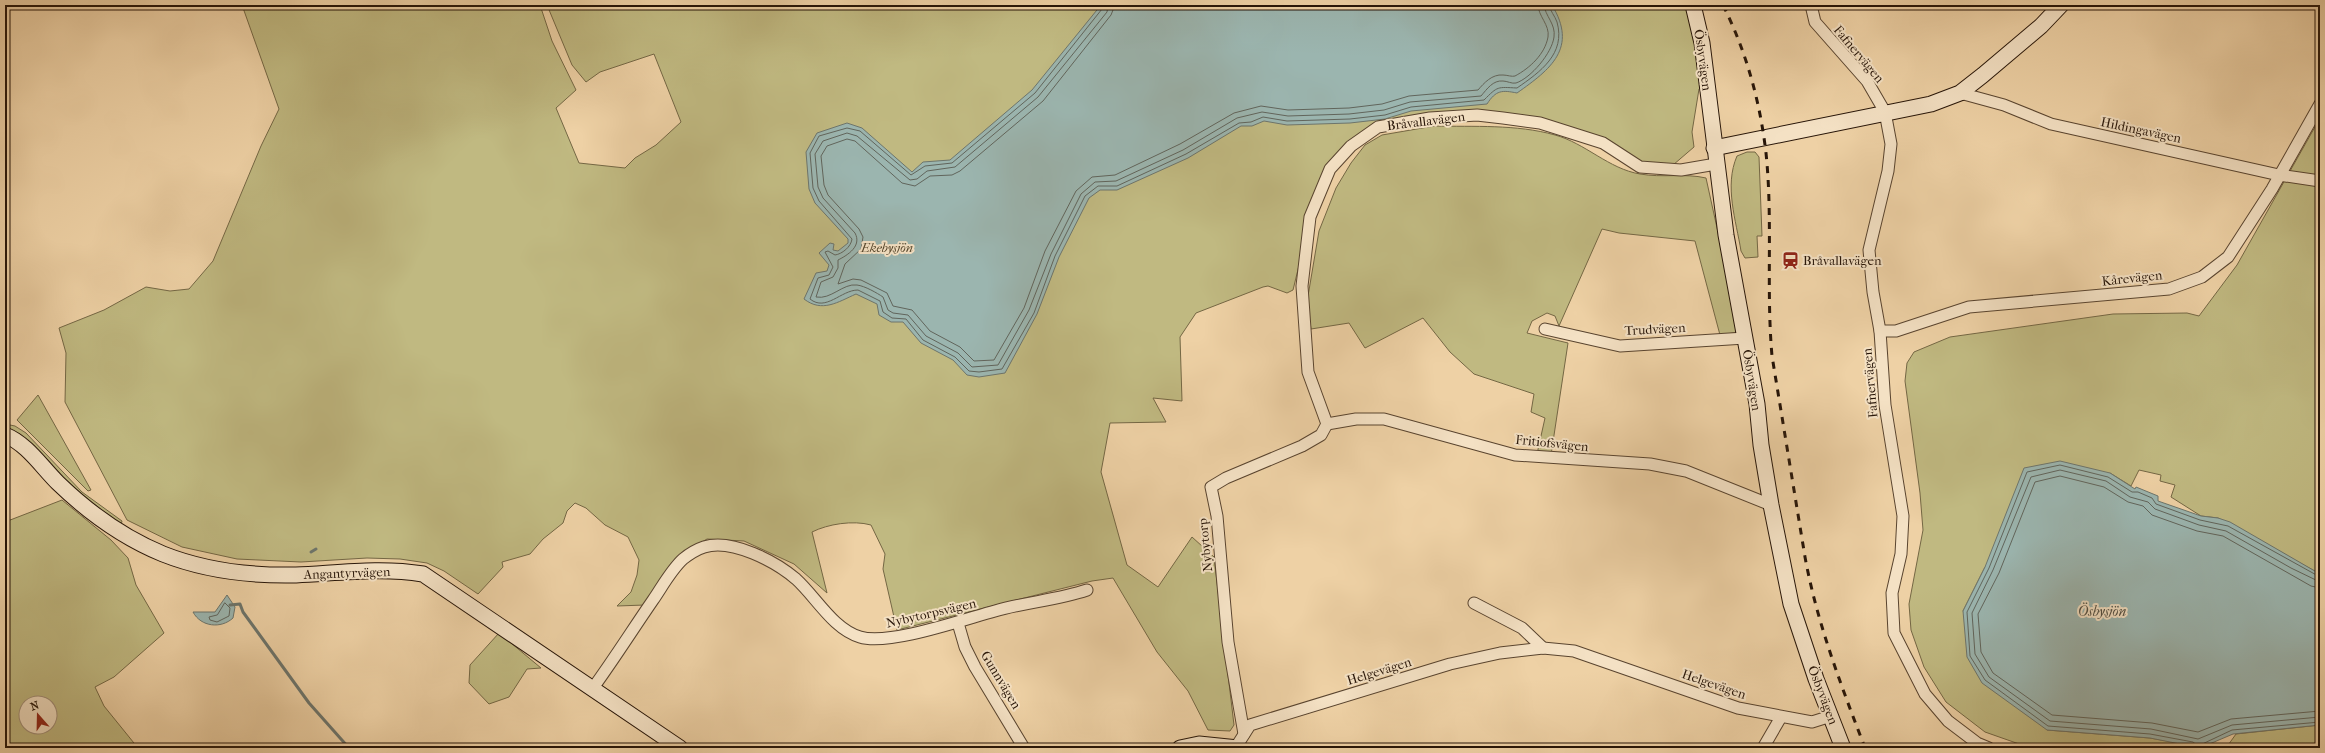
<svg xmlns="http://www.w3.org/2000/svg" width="2325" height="753" viewBox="0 0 2325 753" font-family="'IM FELL French Canon',serif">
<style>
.green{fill:#c0b981;stroke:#746744;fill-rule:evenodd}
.water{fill:#9bb5af;stroke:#6d756c}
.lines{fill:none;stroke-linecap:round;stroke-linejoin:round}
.shore{stroke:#61655c;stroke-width:1}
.stream{stroke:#6d756c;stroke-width:3}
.street-casing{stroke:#59442f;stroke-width:13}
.secondary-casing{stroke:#271508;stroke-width:17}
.street{stroke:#f4e1c4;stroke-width:11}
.secondary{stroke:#f4e1c4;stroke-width:15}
.rail{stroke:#271508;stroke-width:3;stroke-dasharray:7 7;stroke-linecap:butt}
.labels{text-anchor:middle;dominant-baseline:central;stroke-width:4;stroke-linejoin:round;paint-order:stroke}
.street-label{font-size:13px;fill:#271508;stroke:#f4e1c4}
.park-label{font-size:13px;font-style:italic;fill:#55462c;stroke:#f4e1c4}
.poi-label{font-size:13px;fill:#271508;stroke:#f4e1c4;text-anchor:start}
.water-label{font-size:14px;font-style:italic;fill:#504d42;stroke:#f4e1c4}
</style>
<rect width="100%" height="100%" fill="#eed1a5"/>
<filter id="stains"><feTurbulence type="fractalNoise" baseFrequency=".005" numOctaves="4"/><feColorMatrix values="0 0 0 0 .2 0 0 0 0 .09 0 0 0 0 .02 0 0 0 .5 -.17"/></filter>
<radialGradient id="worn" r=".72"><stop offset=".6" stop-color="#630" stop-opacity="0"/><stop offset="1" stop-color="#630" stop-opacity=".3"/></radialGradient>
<g class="green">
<path d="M 242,5 L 540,5 L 552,41 L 576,90 L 556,108 L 579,163 L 625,168 L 635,158 L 656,145 L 681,122 L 654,54 L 600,72 L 586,82 L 572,65 L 547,5 L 1685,5 L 1690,18 L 1702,86 L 1699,89 L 1692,132 L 1694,147 L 1673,165 L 1645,163 L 1588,136 L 1457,113 L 1365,136 L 1336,167 L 1304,245 L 1293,290 L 1287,293 L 1268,286 L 1263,287 L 1196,313 L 1180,337 L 1182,401 L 1153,398 L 1166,422 L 1110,423 L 1101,472 L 1127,565 L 1158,587 L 1192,537 L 1214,557 L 1234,725 L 1230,731 L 1208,730 L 1188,691 L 1157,652 L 1113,578 L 1092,581 L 897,630 L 883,569 L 885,554 L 871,525 C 853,520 828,524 812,532 L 827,593 L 794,564 L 744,541 L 707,539 L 683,553 L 645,605 L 617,606 L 631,592 L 637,575 L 639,560 L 628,537 L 605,525 L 586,508 L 575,503 L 567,511 L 563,523 L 543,539 L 530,554 L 502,562 L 503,567 L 478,594 L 444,571 L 427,563 L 400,559 L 367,558 L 301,562 L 237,559 L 182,547 L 127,520 L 65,402 L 66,353 L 59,328 L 104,310 L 146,287 L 170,291 L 189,289 L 213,261 L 261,146 L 279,109 Z"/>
<path d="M 2320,118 L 2320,574 L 2218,518 L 2201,516 L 2171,497 L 2175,485 L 2160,481 L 2161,475 L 2139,470 L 2131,486 L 2110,473 L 1985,567 L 1963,611 L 2047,730 L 2150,738 L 2179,743 L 2181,748 L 2046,748 L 2022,745 L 1985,732 L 1946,702 L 1924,667 L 1911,630 L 1909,604 L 1923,530 L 1920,493 L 1905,381 L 1907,363 L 1914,352 L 1950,337 L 2113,314 L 2187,313 L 2199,316 L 2237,265 Z"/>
<path d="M 1434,126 C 1474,127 1516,124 1555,135 C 1585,143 1609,169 1640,174 C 1662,178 1685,173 1706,178 L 1740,332 L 1720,335 L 1695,241 L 1619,233 L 1602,229 L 1559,326 L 1555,316 L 1547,313 L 1532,321 L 1527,333 L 1568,343 L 1551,455 L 1537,454 L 1545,418 L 1531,412 L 1534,394 L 1474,374 L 1450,352 L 1423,318 L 1365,348 L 1349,323 L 1311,329 L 1307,302 L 1319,231 L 1336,188 L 1351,163 L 1365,145 L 1382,135 Z"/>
<path d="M 1747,152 L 1755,152 L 1759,157 L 1762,236 L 1757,236 L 1758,257 L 1745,258 L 1741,251 C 1736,220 1724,186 1737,156 Z"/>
<path d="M 38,395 L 91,490 L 88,491 L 17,420 Z"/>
<path d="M 5,424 L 15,426 L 26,433 L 82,492 L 122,521 L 121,525 L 87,502 L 20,434 L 5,427 Z"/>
<path d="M 62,500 L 111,540 L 128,558 L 136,585 L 164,633 L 114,677 L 95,687 L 104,706 L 138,748 L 5,748 L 5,522 ZM 26,703 L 50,703 L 50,727 L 26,727 Z"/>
<path d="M 499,633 L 541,668 L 527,669 L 509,697 L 489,704 L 469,683 L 470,665 Z"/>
<path d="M 2320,725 L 2320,748 L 2226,748 L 2236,734 Z"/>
</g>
<g class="water">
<path d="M 1101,5 L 1552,5 C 1578,48 1551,69 1517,93 C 1502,90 1496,90 1487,104 L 1411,111 L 1385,119 L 1350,123 L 1287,125 L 1264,121 L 1252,126 L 1241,126 L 1188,158 L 1117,190 L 1100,190 L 1089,198 L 1059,257 L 1037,314 L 1005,373 L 979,377 L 967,375 L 953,360 L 921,343 L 903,322 L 891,322 L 879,315 L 877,304 L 856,294 C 838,302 822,313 804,299 L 816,273 L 827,271 L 829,265 L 819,253 L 830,243 L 834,244 L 833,250 L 838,251 L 848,243 L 848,239 L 815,203 L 809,189 L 806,152 L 817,133 L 847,123 L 862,128 L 912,172 L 923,162 L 950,160 L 1032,90 Z"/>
<path d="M 2060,461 L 2110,473 L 2135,489 L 2136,487 L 2158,496 L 2158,501 L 2201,516 L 2218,518 L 2230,522 L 2320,574 L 2320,725 L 2233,734 L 2200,748 L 2150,738 L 2047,730 L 1982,683 L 1967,657 L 1963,611 L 1985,567 L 2024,468 Z"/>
<path d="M 227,595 L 235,607 L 233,618 C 221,629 201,627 193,612 L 215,612 Z"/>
</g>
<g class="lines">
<g class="shore">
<path d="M 1103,5 L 1102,9 L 1035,93 L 952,163 L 925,166 L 911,175 L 860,131 L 847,128 L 819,136 L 810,153 L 813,188 L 819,201 L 852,239 C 851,247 842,254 835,255 L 828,251 L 825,252 L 833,267 L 829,275 L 818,278 L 810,299 C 826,312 841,290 858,290 L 880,301 L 883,312 L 892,318 L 906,319 L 923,340 L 955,357 L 969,371 L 979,372 L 1002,369 L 1034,313 L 1055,256 L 1085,196 L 1098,186 L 1117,186 L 1186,154 L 1239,123 L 1251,122 L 1263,117 L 1287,121 L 1350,119 L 1385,115 L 1411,107 L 1484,100 C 1498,86 1497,87 1517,88 C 1540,72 1566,54 1557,22 C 1555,16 1550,11 1549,5"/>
<path d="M 1108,5 L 1107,12 L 1038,97 L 955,167 L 927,171 L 917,179 L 910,180 L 857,136 L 847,133 L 823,141 L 815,154 L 818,187 L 823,198 L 855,233 C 862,246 848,255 838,260 L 838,268 L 833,277 L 821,282 L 816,297 C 831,300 843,283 857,285 C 865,286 877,293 883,297 L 888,310 L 893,313 L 908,315 L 926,336 L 958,353 L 972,367 L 998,365 L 1029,310 L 1051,254 L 1081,194 L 1095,182 L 1116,181 L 1183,150 L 1237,118 L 1262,112 L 1288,116 L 1349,114 L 1384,110 L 1410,102 L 1481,96 C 1487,89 1493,80 1503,81 C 1507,81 1512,84 1516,83 C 1531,78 1552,53 1554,37 C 1556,24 1545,16 1544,5"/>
<path d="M 1115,5 L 1111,15 L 1043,101 L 960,171 L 952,175 L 930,176 L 915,186 L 902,183 L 855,141 L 847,139 L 827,146 L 821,156 L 824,185 L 828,195 L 859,229 L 863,237 L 861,249 L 845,264 L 838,284 L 853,279 L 861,280 L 887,293 L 893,306 L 912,310 L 930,331 L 960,347 L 974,361 L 994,360 L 1024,308 L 1045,251 L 1076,191 L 1092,177 L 1115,175 L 1180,144 L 1234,113 L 1261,106 L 1288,110 L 1349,108 L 1382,104 L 1409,96 L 1478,90 C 1484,83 1492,74 1503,75 C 1507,75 1512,77 1515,76 C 1530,68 1545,54 1548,37 C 1550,25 1538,16 1538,5"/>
<path d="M 2320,577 L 2228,526 L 2200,520 L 2156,504 L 2152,498 L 2138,492 L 2132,492 L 2108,477 L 2060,465 L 2027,472 L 1989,568 L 1967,612 L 1970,656 L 1985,680 L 2048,726 L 2150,734 L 2193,742 L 2198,746 L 2232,730 L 2320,722"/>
<path d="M 2320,582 L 2291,568 L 2226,531 L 2199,525 L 2155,509 L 2148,502 L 2130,497 L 2106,481 L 2060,470 L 2031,477 L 1993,570 L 1972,613 L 1975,654 L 1989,677 L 2050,721 L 2151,729 L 2198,739 L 2232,725 L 2320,717"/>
<path d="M 2320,588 L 2311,586 L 2223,536 L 2197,531 L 2152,515 L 2143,506 L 2128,502 L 2104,487 L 2060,476 L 2035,482 L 1999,573 L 1978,614 L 1981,652 L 1993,673 L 2052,715 L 2152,723 L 2198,732 L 2231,719 L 2320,711"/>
<path d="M 225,603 L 230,608 L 229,616 L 217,622 L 210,620 L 209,617 L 217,615 Z"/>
</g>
<g class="stream">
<path d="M 311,552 L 316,549"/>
<path d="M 230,605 L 240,604 L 243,612 L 309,703 L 349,748"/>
</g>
<defs>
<g id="street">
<path d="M 1811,5 L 1815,22 L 1867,81 L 1885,112 L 1891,144 L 1888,171 L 1869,250 L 1873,292 L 1880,331 L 1885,405 L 1903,516 L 1901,554 L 1892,593 L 1894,633 L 1925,694 L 1948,721 L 1977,743 L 1989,748"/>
<path d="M 1960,93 L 2004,105 L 2051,124 L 2279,175 L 2320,181"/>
<path d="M 1545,329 L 1620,346 L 1745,338"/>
<path d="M 1880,331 L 1896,331 L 1969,307 L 2169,289 L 2202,277 L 2228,257 L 2272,189 L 2320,104"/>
<path d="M 1327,424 L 1308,372 L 1302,286 L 1310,217 L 1330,169 L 1351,146 L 1378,127 L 1430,118 L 1477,115 L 1503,118 L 1540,123 L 1603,143 L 1640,167 L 1681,170 L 1716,164"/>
<path d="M 1327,424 L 1356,419 L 1384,419 L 1515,455 L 1650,464 L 1686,471 L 1771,505"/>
<path d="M 1474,603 L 1522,628 L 1543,648"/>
<path d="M 958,623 L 965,647 L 975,667 L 1024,748"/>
<path d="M 593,688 C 614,659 633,629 653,600 C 662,587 671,570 683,559 C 688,555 698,549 704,547 C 732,538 776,562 796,579 C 816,597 833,629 860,637 C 889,646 965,619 995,611 C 1026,602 1057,600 1087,590"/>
<path d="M 1244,734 L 1228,642 L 1217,516 L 1211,487 L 1226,478 L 1302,446 L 1321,435 L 1327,424"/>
<path d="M 1236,747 L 1250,725 L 1450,664 L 1500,653 L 1543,648 L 1574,651 L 1738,708 L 1812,722 L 1831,716"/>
<path d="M 1763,748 L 1781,717"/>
</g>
<g id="secondary">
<path d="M 1693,5 L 1702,43 L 1726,235 L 1757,404 L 1761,445 L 1771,505 L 1791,604 L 1816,679 L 1843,748"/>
<path d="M 1714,148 L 1931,104 L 1960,93 L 1983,75 L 2041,26 L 2061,5"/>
<path d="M 5,435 C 27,444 41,466 58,483 C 88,512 124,538 163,554 C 206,571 250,576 296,575 C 339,573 381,567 423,574 L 680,748"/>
<path d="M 1180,748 L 1199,744 L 1238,748"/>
</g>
</defs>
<use href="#street" class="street-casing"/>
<use href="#secondary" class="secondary-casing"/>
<use href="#street" class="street"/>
<use href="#secondary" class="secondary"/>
<path class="rail" d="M 1723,5 C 1746,51 1760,101 1766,153 C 1773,220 1766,288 1772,356 L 1805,557 C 1817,623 1841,685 1865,748"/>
</g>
<defs>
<symbol id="station-bare" viewBox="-9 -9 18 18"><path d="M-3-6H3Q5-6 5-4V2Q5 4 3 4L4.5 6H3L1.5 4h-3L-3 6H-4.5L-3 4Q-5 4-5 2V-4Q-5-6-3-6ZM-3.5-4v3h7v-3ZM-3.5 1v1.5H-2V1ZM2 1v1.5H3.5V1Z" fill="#8f2418" stroke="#f4e1c4" stroke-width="2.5" paint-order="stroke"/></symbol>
</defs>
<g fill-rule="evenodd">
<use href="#station-bare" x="1778" y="248" width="25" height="25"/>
</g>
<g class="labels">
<g class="street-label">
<text transform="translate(1859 54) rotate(50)">Fafnervägen</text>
<text transform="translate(1703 60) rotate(82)">Ösbyvägen</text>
<text transform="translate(1426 121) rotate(-7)">Bråvallavägen</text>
<text transform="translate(2141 130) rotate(12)">Hildingavägen</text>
<text transform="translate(2132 278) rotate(-6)">Kårevägen</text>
<text transform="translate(1655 329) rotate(-3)">Trudvägen</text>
<text transform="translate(1752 380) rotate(81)">Ösbyvägen</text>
<text transform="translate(1870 383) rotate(-95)">Fafnervägen</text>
<text transform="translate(1552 443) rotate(6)">Fritiofsvägen</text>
<text transform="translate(1205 545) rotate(-96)">Nybytorp</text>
<text transform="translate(347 573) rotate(-2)">Angantyrvägen</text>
<text transform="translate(931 613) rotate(-13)">Nybytorpsvägen</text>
<text transform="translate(1379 671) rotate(-17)">Helgevägen</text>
<text transform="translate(1001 680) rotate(59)">Gunnvägen</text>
<text transform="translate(1714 684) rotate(19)">Helgevägen</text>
<text transform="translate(1823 695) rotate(69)">Ösbyvägen</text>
</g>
<g class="park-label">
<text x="887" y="247">Ekebysjön</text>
</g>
<g class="poi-label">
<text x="1803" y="260">Bråvallavägen</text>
</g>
<g class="water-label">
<text x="2102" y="611">Ösbysjön</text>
</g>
</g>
<rect width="2325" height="753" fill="none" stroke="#eed1a5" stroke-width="20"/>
<rect x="6" y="6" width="2313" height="741" fill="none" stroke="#271508" stroke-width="2"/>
<rect x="10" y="10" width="2305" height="733" fill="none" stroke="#271508"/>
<g transform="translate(38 715) rotate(340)"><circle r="19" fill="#f4e1c4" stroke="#a28f79"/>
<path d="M0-3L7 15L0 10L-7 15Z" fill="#8f2418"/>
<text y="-6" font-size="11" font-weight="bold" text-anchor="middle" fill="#271508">N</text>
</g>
<rect width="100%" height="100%" filter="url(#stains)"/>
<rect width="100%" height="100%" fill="url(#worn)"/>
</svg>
